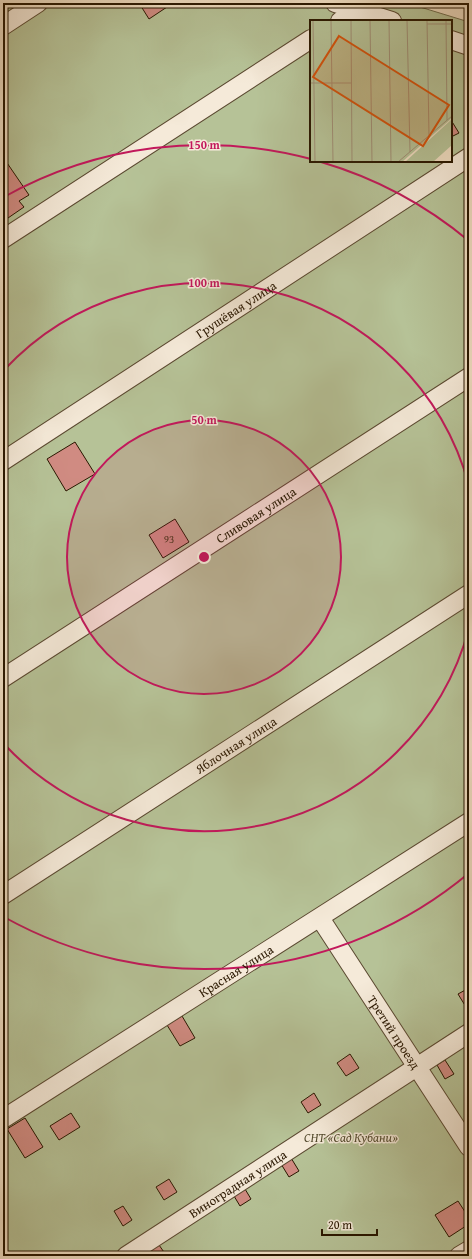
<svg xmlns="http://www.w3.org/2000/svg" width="472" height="1259" viewBox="0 0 472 1259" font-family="'Gentium Book Plus',serif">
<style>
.green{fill:#b6c297;stroke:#706c4c;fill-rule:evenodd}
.building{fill:#d08b82;stroke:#291700}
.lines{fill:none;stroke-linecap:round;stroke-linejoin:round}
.street-casing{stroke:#5b4931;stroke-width:20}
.street{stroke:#f5ead9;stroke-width:18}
.ring{fill:none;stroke:#c2185b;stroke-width:2}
.labels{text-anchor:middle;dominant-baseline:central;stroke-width:3;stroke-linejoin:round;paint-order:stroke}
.number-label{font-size:11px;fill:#533420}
.street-label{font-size:13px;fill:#291700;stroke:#f5ead9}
.park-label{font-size:13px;font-style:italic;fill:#534a2d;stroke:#f5ead9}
.inset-road{fill:none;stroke:#a08f76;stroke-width:1}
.view{fill:#d5520b;fill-opacity:0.15;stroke:#d5520b;stroke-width:2}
.inset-edge{fill:none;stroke:#291700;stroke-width:2}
.centre{fill:#c2185b;stroke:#f5ead9;stroke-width:2}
.ring-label{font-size:12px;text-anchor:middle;font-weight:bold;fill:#c2185b;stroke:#f5ead9;stroke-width:3;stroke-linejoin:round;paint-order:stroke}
</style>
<rect width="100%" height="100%" fill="#f0dfc4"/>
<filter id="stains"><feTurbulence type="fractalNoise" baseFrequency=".005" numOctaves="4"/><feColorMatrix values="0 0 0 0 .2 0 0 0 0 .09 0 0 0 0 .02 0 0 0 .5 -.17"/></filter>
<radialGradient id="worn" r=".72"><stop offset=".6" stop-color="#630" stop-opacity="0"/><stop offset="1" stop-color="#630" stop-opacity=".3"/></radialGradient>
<path class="green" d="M 3,3 L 407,3 L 469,22 L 469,1256 L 3,1256 ZM 311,21 L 451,21 L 451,161 L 311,161 Z"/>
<g class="building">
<path d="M 139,3 L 173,3 L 149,19 Z"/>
<path d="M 451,120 L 459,133 L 451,137 Z"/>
<path d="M 3,157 L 29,195 L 19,201 L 24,207 L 8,218 L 3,210 Z"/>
<path d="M 75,442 L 95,474 L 66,491 L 47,459 Z"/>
<path d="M 175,519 L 189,542 L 163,558 L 149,535 Z"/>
<path d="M 469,988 L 469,1005 L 466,1007 L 458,994 Z"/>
<path d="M 182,1016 L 195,1038 L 180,1046 L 167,1025 Z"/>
<path d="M 350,1054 L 359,1068 L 346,1076 L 337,1063 Z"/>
<path d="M 445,1060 L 454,1074 L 445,1079 L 437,1065 Z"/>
<path d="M 314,1093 L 321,1105 L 308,1113 L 301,1102 Z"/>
<path d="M 71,1113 L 80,1127 L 59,1140 L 50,1126 Z"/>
<path d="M 25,1118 L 43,1147 L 25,1158 L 7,1129 Z"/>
<path d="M 288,1153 L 299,1171 L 289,1177 L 278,1159 Z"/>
<path d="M 169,1179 L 177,1192 L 164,1200 L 156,1187 Z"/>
<path d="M 245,1189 L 251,1199 L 240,1206 L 234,1196 Z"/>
<path d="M 458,1201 L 469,1218 L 469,1224 L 449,1237 L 435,1215 Z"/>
<path d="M 123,1206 L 132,1220 L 123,1226 L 114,1211 Z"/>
<path d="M 159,1245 L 166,1255 L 144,1256 L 144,1255 Z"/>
</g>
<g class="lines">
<defs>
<g id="street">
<path d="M 335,3 L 392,21"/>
<path d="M 340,21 L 357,10"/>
<path d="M 3,26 L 38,3"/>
<path d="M 451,40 L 469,46"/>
<path d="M 3,239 L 311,39"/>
<path id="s1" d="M 3,461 L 469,157"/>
<path id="s2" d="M 3,678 L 469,377"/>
<path id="s3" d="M 3,895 L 469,594"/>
<path id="s4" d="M 320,918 L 469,1147"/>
<path id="s5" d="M 3,1119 L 469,822"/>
<path id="s6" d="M 126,1256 L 469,1033"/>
<path d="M 459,1256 L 469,1250"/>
</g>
</defs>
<use href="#street" class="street-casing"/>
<use href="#street" class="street"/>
</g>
<circle cx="204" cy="557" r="137" fill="#c2185b" fill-opacity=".12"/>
<g class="ring">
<circle cx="204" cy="557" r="137"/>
<path d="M469 628A274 274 0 0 1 4 744M4 370A274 274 0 0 1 469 486"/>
<path d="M469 873A412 412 0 0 1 4 917M4 197A412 412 0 0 1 311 159M321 162A412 412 0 0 1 469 241"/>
</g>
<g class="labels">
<g class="number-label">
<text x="169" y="539">93</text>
</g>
<g class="street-label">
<text stroke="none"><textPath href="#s1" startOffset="278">Грушёвая улица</textPath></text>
<text stroke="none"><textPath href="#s2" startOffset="301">Сливовая улица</textPath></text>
<text stroke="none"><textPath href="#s3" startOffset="277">Яблочная улица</textPath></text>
<text stroke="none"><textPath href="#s5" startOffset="276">Красная улица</textPath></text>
<text stroke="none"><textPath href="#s4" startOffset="136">Третий проезд</textPath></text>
<text stroke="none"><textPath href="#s6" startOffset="133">Виноградная улица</textPath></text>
</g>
<g class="park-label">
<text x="351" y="1137">СНТ «Сад Кубани»</text>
</g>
</g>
<g transform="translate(310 20)">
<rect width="142" height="142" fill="#f0dfc4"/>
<path d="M 0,0 L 142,0 L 142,98 L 92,142 L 0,142 ZM 142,99 L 142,125 L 123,142 L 95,142 Z" fill="#b6c297"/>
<path class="inset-road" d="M 3,0 L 5,142M 21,0 L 23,142M 41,0 L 42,142M 60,0 L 62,142M 79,0 L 81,142M 97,0 L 100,132M 117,0 L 119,116M 136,0 L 137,100M 117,4 L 142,4M 0,63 L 41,63M 88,142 L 142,96"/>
<path class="view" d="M 29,16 L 139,85 L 113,126 L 3,57 Z"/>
<rect width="142" height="142" class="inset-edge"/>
</g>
<circle cx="204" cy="557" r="6" class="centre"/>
<g class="ring-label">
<text x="204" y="149">150 m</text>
<text x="204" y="287">100 m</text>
<text x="204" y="424">50 m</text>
</g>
<rect width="472" height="1259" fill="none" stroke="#f0dfc4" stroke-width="16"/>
<rect x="4" y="4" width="464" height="1251" fill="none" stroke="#291700" stroke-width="2"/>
<rect x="8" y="8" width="456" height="1243" fill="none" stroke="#291700"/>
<path d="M322 1229v6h55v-6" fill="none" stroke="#291700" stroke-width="2"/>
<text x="328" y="1229" font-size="12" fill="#291700" stroke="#f5ead9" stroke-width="3" paint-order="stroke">20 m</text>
<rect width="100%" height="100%" filter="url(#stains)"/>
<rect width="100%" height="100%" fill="url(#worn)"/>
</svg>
